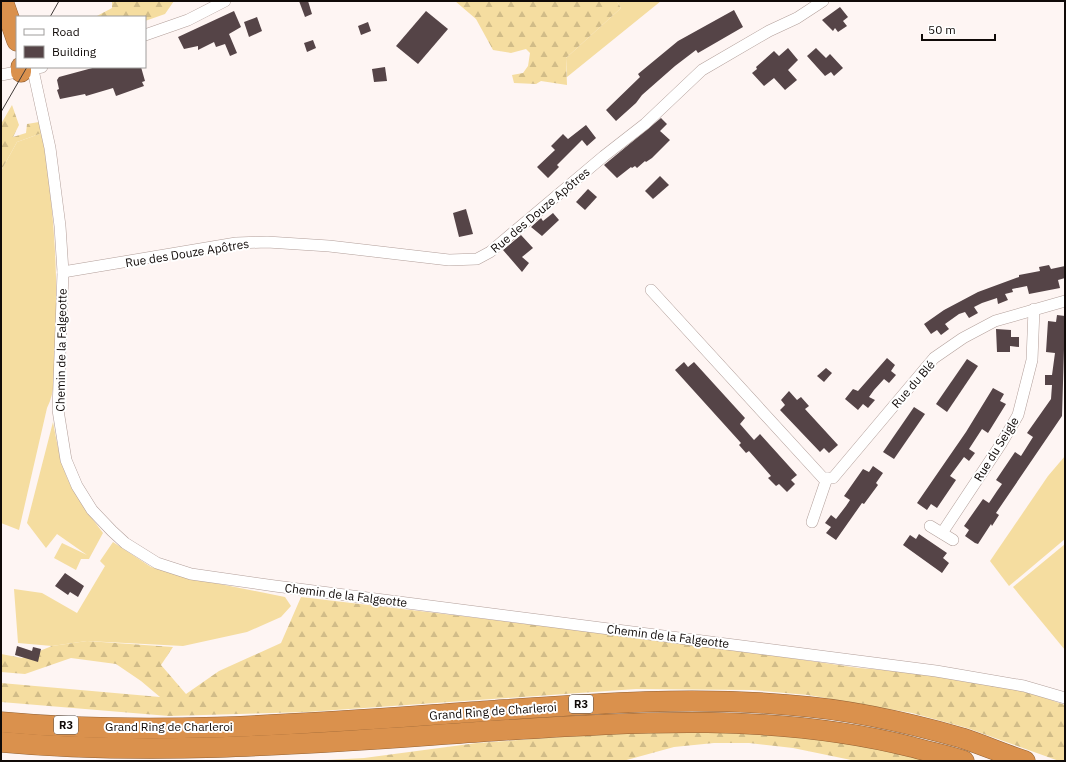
<svg xmlns="http://www.w3.org/2000/svg" width="1066" height="762" viewBox="0 0 1066 762" font-family="'IBM Plex Sans',sans-serif">
<style>
.grass{fill:#f5dda0}
.forest{fill:url(#forest-firs)}
.building{fill:#554447}
.lines{fill:none;stroke-linecap:round;stroke-linejoin:round}
.street-casing{stroke:#b29f9a;stroke-width:12}
.highway-casing{stroke:#936235;stroke-width:21}
.street{stroke:#fff;stroke-width:11}
.highway{stroke:#da914d;stroke-width:20}
.tram{stroke:#3f3937;stroke-width:1}
.labels{text-anchor:middle;dominant-baseline:central;stroke-width:4;stroke-linejoin:round;paint-order:stroke}
.shield{fill:#fff;stroke:#585452;stroke-width:1}
.shield-label{font-size:11px;font-weight:bold;fill:#100a08}
.street-label{font-size:12px;fill:#100a08;stroke:#fff}
</style>
<defs>
<pattern id="forest-firs" width="22" height="20" patternUnits="userSpaceOnUse"><rect width="22" height="20" fill="#f5dda0"/><path d="M5 1l3.5 6h-7zM16 11l3.5 6h-7z" fill="#d1bc88"/></pattern>
</defs>
<rect width="100%" height="100%" fill="#fef5f3"/>
<g class="grass">
<path d="M 617,1 L 661,1 L 567,77 L 566,58 L 621,8 Z"/>
<path d="M 42,133 C 54,205 59,279 55,352 C 54,371 56,391 47,408 L 19,530 L 1,523 L 1,171 L 17,142 Z"/>
<path d="M 53,422 C 57,443 61,467 71,486 C 80,503 91,517 103,533 L 90,557 L 89,559 L 81,559 L 76,570 L 54,558 L 62,543 L 87,555 L 57,534 L 46,548 L 27,523 Z"/>
<path d="M 1065,456 L 1065,539 L 1009,586 L 990,561 L 1048,476 Z"/>
<path d="M 113,542 L 151,567 L 195,579 L 285,597 L 291,606 L 281,617 L 247,632 L 183,646 L 87,641 L 52,646 L 18,643 L 14,589 L 42,593 L 77,613 L 105,566 L 100,561 Z"/>
<path d="M 1065,544 L 1065,650 L 1013,587 Z"/>
</g>
<g class="forest">
<path d="M 112,1 L 174,1 L 165,14 L 145,21 L 145,17 L 95,17 L 112,8 Z"/>
<path d="M 455,1 L 617,1 L 621,8 L 566,58 L 567,85 L 541,81 L 536,84 L 514,83 L 512,75 L 523,73 L 528,66 L 530,53 L 526,49 L 511,53 L 493,50 L 476,19 Z"/>
<path d="M 12,105 L 19,125 L 13,137 L 26,133 L 27,124 L 39,122 L 42,133 L 17,142 L 1,171 L 1,124 Z"/>
<path d="M 301,597 L 696,644 L 859,668 L 923,673 L 1023,690 L 1065,705 L 1065,761 L 1059,761 L 967,728 L 912,713 L 808,695 L 752,690 L 636,689 L 307,712 L 169,716 L 1,702 L 1,683 L 160,697 L 141,681 L 116,664 L 71,658 L 25,674 L 1,672 L 1,654 L 22,658 L 52,646 L 87,641 L 173,647 L 161,665 L 186,694 L 219,671 L 281,643 Z"/>
<path d="M 631,732 C 670,732 710,731 750,732 C 810,734 871,747 930,761 L 856,761 L 793,748 L 749,743 L 714,743 L 674,747 L 623,761 L 309,761 L 364,758 L 477,743 Z"/>
</g>
<g class="building">
<path d="M 299,1 L 308,1 L 312,14 L 305,17 Z"/>
<path d="M 840,7 L 848,17 L 843,21 L 847,26 L 838,32 L 835,28 L 833,31 L 822,20 Z"/>
<path d="M 734,10 L 743,27 L 698,53 L 696,50 L 675,66 L 642,95 L 636,103 L 616,121 L 606,110 L 640,77 L 638,74 L 678,41 Z"/>
<path d="M 234,11 L 241,27 L 229,34 L 237,53 L 230,56 L 225,44 L 216,47 L 214,42 L 198,50 L 198,46 L 184,49 L 178,37 Z"/>
<path d="M 426,11 L 448,29 L 418,64 L 396,46 Z"/>
<path d="M 257,17 L 262,31 L 249,37 L 244,22 Z"/>
<path d="M 368,22 L 371,31 L 361,35 L 358,26 Z"/>
<path d="M 313,40 L 316,48 L 307,52 L 304,43 Z"/>
<path d="M 788,48 L 798,60 L 788,70 L 797,80 L 785,90 L 774,78 L 764,86 L 752,73 L 757,69 L 756,67 L 774,51 L 779,56 Z"/>
<path d="M 816,48 L 826,58 L 830,54 L 843,68 L 834,76 L 831,72 L 825,76 L 807,56 Z"/>
<path d="M 96,67 L 141,67 L 145,81 L 142,82 L 144,86 L 116,96 L 113,88 L 86,96 L 85,94 L 60,99 L 57,90 L 59,89 L 57,80 L 59,77 Z"/>
<path d="M 385,67 L 387,81 L 374,82 L 372,69 Z"/>
<path d="M 661,118 L 667,124 L 660,131 L 670,140 L 652,158 L 646,162 L 645,161 L 637,168 L 635,166 L 632,168 L 631,167 L 617,178 L 604,165 Z"/>
<path d="M 586,125 L 596,138 L 587,146 L 582,140 L 557,165 L 559,167 L 548,178 L 537,167 L 555,150 L 551,146 L 563,134 L 568,139 Z"/>
<path d="M 660,176 L 669,185 L 653,199 L 645,191 Z"/>
<path d="M 588,189 L 597,197 L 585,210 L 576,202 Z"/>
<path d="M 466,209 L 473,234 L 459,237 L 453,213 Z"/>
<path d="M 553,213 L 559,220 L 542,236 L 531,227 L 541,218 L 543,221 Z"/>
<path d="M 521,235 L 533,248 L 522,257 L 529,263 L 522,272 L 503,250 Z"/>
<path d="M 1049,265 L 1051,269 L 1065,266 L 1065,278 L 1058,280 L 1060,288 L 1029,294 L 1027,286 L 1012,289 L 1013,292 L 1005,294 L 1008,300 L 998,304 L 997,298 L 982,303 L 974,307 L 978,313 L 969,318 L 965,312 L 959,314 L 945,324 L 949,329 L 941,335 L 937,330 L 931,334 L 924,324 L 944,310 L 978,292 L 1019,277 L 1019,275 L 1040,271 L 1039,267 Z"/>
<path d="M 1057,315 L 1065,316 L 1062,416 L 996,513 L 999,515 L 992,526 L 991,524 L 978,544 L 975,543 L 965,536 L 969,530 L 964,526 L 983,499 L 989,503 L 997,491 L 1002,484 L 996,480 L 1015,452 L 1021,456 L 1033,437 L 1027,433 L 1051,399 L 1052,385 L 1045,385 L 1045,375 L 1052,375 L 1055,353 L 1046,352 L 1048,321 L 1056,322 Z"/>
<path d="M 996,329 L 1011,330 L 1011,337 L 1019,337 L 1019,347 L 1010,346 L 1010,352 L 997,352 Z"/>
<path d="M 887,358 L 895,365 L 891,371 L 896,375 L 889,383 L 884,379 L 874,390 L 869,397 L 875,400 L 868,408 L 863,404 L 858,410 L 845,399 L 853,389 L 858,391 Z"/>
<path d="M 967,359 L 978,366 L 947,412 L 936,404 Z"/>
<path d="M 684,362 L 688,367 L 694,362 L 745,418 L 740,424 L 754,440 L 760,434 L 797,475 L 791,480 L 795,484 L 787,492 L 779,484 L 776,486 L 768,478 L 771,476 L 749,451 L 746,453 L 739,445 L 741,443 L 675,370 Z"/>
<path d="M 826,368 L 832,373 L 824,382 L 817,376 Z"/>
<path d="M 993,388 L 1004,394 L 1000,401 L 1006,404 L 988,433 L 982,429 L 969,449 L 975,453 L 969,461 L 964,457 L 950,476 L 956,480 L 937,508 L 931,504 L 927,510 L 917,503 L 966,432 Z"/>
<path d="M 789,391 L 797,400 L 801,397 L 809,406 L 805,409 L 838,445 L 829,453 L 824,448 L 820,452 L 780,410 L 785,405 L 781,400 Z"/>
<path d="M 914,407 L 925,414 L 894,459 L 883,452 Z"/>
<path d="M 873,466 L 883,473 L 876,483 L 878,485 L 864,504 L 862,503 L 836,540 L 826,533 L 831,527 L 825,523 L 831,515 L 836,519 L 846,506 L 850,500 L 844,496 L 863,469 L 869,472 Z"/>
<path d="M 919,534 L 947,553 L 943,558 L 949,563 L 942,573 L 903,545 L 910,535 L 916,539 Z"/>
<path d="M 65,573 L 84,586 L 78,597 L 70,592 L 68,595 L 55,586 Z"/>
<path d="M 17,646 L 32,651 L 33,647 L 41,649 L 38,662 L 15,655 Z"/>
</g>
<g class="lines">
<defs>
<g id="street">
<path d="M 145,35 L 188,20 L 225,1"/>
<path d="M 33,70 L 50,148 L 60,226 L 63,272 L 58,410 L 66,460 L 77,486 L 92,510 L 112,531 L 125,543 L 157,563 L 191,574 L 275,586 L 936,671 L 1024,686 L 1065,698"/>
<path d="M 1,75 L 42,67"/>
<path d="M 63,272 L 236,243 L 267,242 L 329,246 L 449,260 L 477,259 L 490,252 L 604,156 L 645,124 L 702,70 L 769,31 L 797,18 L 823,1"/>
<path d="M 651,290 L 823,478 L 833,478 L 934,358 L 963,338 L 995,321 L 1065,301"/>
<path d="M 812,522 L 827,478"/>
<path d="M 930,526 L 953,540"/>
<path d="M 942,533 L 1001,444 L 1018,415 L 1032,360 L 1034,309"/>
</g>
<g id="highway">
<path d="M 3,1 L 17,41"/>
<path d="M 21,67 L 21,72"/>
<path d="M 1,722 C 163,737 327,722 488,711 C 588,704 688,696 789,705 C 846,709 906,722 962,738 C 983,745 1004,754 1025,761"/>
<path d="M 1,742 C 164,757 328,742 491,731 C 633,722 773,712 912,747 C 929,752 947,755 964,761"/>
</g>
</defs>
<use href="#street" class="street-casing"/>
<use href="#highway" class="highway-casing"/>
<use href="#street" class="street"/>
<use href="#highway" class="highway"/>
<g class="tram">
<path d="M 50,17 L 59,1"/>
<path d="M 1,112 L 27,67"/>
</g>
</g>
<g class="labels">
<g class="shield">
<rect x="569" y="695" width="24" height="18" rx="3"/>
<rect x="54" y="716" width="24" height="18" rx="3"/>
</g>
<g class="shield-label">
<text x="581" y="704">R3</text>
<text x="66" y="725">R3</text>
</g>
<g class="street-label">
<text transform="translate(540 210) rotate(-40)">Rue des Douze Apôtres</text>
<text transform="translate(187 253) rotate(-9)">Rue des Douze Apôtres</text>
<text transform="translate(61 350) rotate(-89)">Chemin de la Falgeotte</text>
<text transform="translate(913 384) rotate(-49)">Rue du Blé</text>
<text transform="translate(996 449) rotate(-58)">Rue du Seigle</text>
<text transform="translate(346 595) rotate(7)">Chemin de la Falgeotte</text>
<text transform="translate(668 636) rotate(7)">Chemin de la Falgeotte</text>
<text transform="translate(493 711) rotate(-4)">Grand Ring de Charleroi</text>
<text x="169" y="726">Grand Ring de Charleroi</text>
</g>
</g>
<rect width="1066" height="762" fill="none" stroke="#100a08" stroke-width="4"/>
<rect x="16" y="16" width="130" height="52" fill="#ffffff" stroke="#9f9d9c"/>
<rect x="24" y="29" width="20" height="6" fill="#ffffff" stroke="#9f9d9c"/>
<text x="52" y="36" font-size="12" fill="#100a08">Road</text>
<rect x="24" y="46" width="20" height="12" fill="#554447" stroke="#9f9d9c"/>
<text x="52" y="56" font-size="12" fill="#100a08">Building</text>
<path d="M922 34v6h73v-6" fill="none" stroke="#100a08" stroke-width="2"/>
<text x="928" y="34" font-size="12" fill="#100a08" stroke="#ffffff" stroke-width="3" paint-order="stroke">50 m</text>
</svg>
